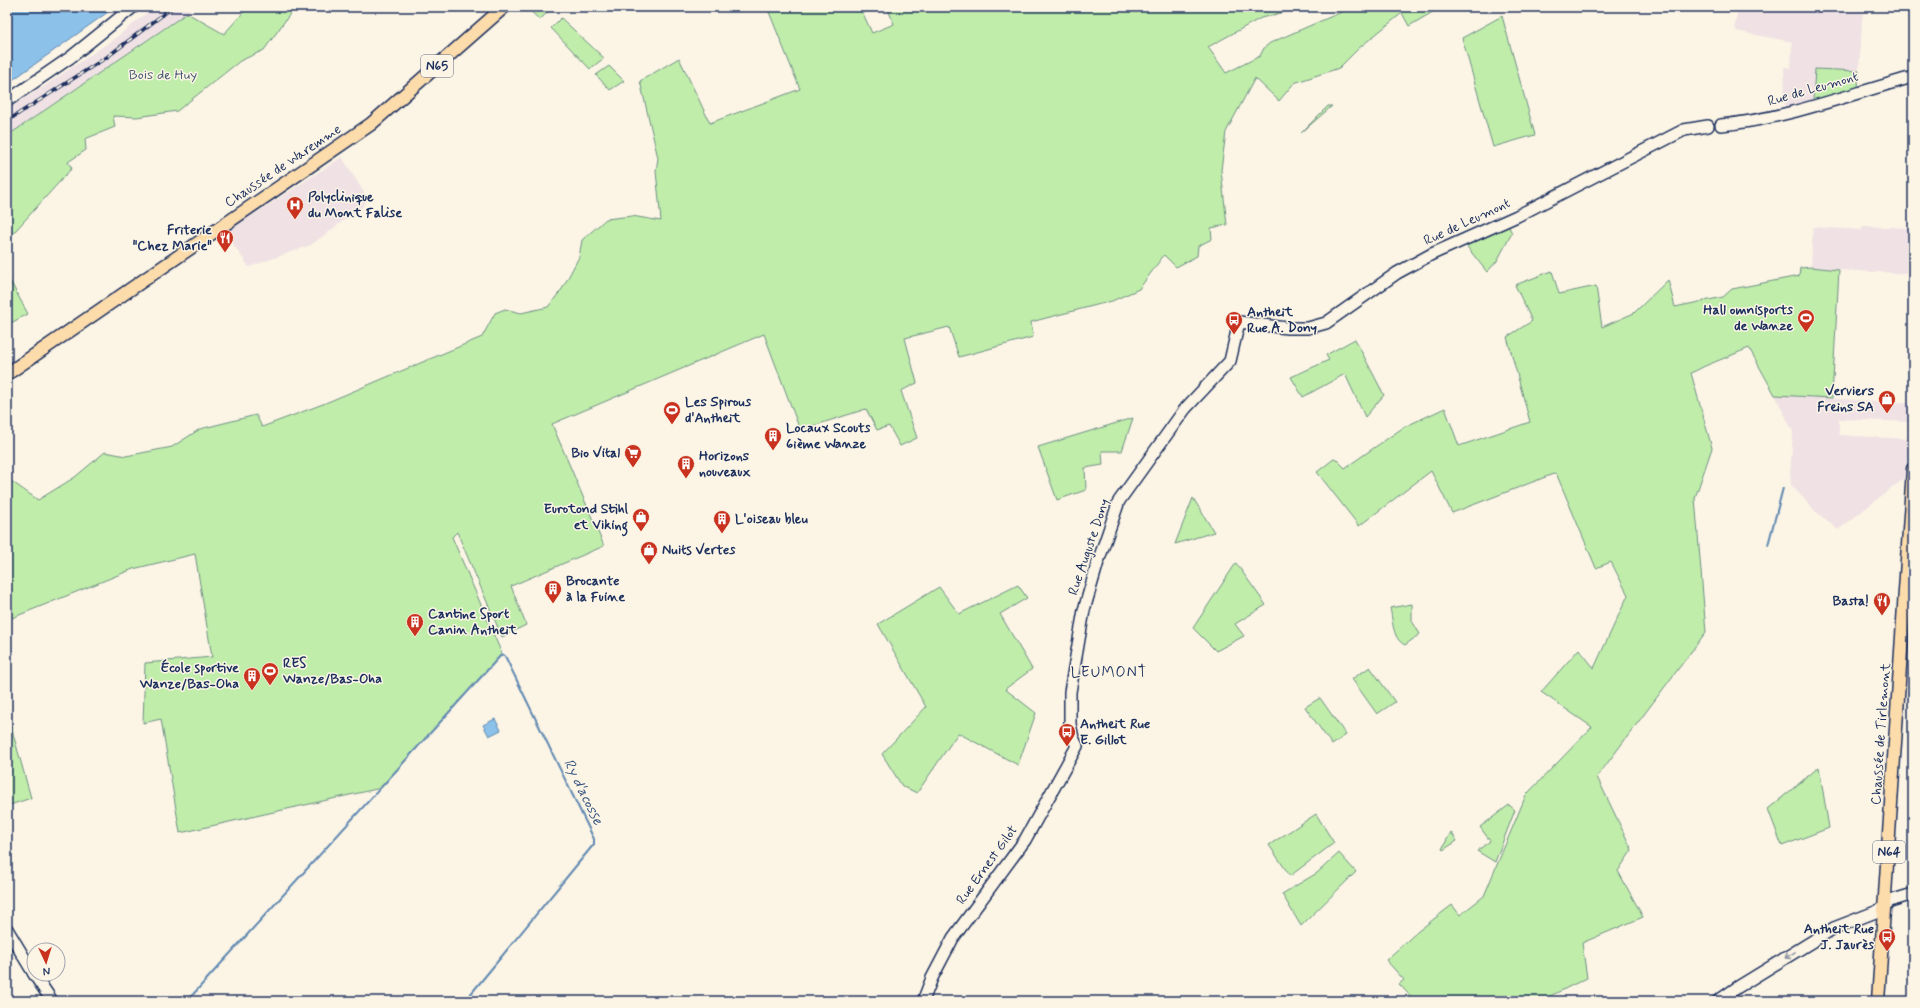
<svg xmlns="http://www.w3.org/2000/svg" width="1920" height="1008" viewBox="0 0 1920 1008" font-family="Mynerve,sans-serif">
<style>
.built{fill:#f0e2e4}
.green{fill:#c0edaa;stroke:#6e8e84}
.water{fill:#8cc1e9;stroke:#5f87b1}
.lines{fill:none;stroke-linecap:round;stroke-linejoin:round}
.stream{stroke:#5f87b1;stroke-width:2}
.secondary-casing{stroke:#1b2f5e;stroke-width:14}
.primary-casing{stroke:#1b2f5e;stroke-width:15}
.secondary{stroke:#fcf5e5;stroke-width:11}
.primary{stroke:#fddcac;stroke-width:12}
.rail-casing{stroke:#1b2f5e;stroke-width:3.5}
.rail{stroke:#fcf5e5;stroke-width:2;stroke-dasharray:6;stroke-linecap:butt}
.oneway{stroke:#8c92a2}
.labels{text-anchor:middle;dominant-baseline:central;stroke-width:3;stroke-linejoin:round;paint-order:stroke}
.shield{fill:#fcf5e5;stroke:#5e6a86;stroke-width:1}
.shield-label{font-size:13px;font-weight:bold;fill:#1b2f5e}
.park-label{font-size:14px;fill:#3c556d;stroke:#fcf5e5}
.street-label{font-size:14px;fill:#1b2f5e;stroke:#fcf5e5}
.poi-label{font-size:14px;font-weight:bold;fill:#1b2f5e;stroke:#fcf5e5;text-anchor:start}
.neighbourhood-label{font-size:15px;letter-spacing:1px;fill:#1b2f5e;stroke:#fcf5e5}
.water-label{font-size:15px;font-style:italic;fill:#375481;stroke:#fcf5e5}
</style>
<rect width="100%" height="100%" fill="#fcf5e5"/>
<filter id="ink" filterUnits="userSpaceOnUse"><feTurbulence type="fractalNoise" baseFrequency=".025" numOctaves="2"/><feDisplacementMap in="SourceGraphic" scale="8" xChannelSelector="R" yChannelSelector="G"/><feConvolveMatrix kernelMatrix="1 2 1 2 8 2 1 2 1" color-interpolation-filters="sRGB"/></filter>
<g filter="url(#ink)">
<g class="built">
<path d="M 154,7 L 192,7 L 187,13 L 7,136 L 7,109 L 43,87 L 114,39 Z"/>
<path d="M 1738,7 L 1871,7 L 1863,8 L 1858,88 L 1785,108 L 1784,67 L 1791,68 L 1792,42 L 1736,31 L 1735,25 Z"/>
<path d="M 342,157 L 368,199 L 362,207 L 311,245 L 249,267 L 225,233 Z"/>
<path d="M 1863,226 L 1913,228 L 1913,274 L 1839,270 L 1811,267 L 1813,227 L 1862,230 Z"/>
<path d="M 1775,395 L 1912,403 L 1910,422 L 1839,419 L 1839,435 L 1909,439 L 1906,477 L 1838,530 L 1815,511 L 1791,485 L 1790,473 L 1793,432 Z"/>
</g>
<g class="green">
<path d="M 248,7 L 295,7 L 264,50 L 240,61 L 177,111 L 137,117 L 113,116 L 115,127 L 85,139 L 86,150 L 68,162 L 72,168 L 7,240 L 7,136 L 187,13 L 224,34 Z"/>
<path d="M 526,7 L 550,7 L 551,8 L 540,20 Z"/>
<path d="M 767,7 L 860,7 L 872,33 L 894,24 L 887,7 L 1304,7 L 1261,18 L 1208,47 L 1226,73 L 1260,56 L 1264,48 L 1270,43 L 1353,7 L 1441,7 L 1409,26 L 1402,13 L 1359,48 L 1339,68 L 1294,83 L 1279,101 L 1255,78 L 1226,132 L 1221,170 L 1227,225 L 1211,228 L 1212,239 L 1198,246 L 1197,256 L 1176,267 L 1164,255 L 1139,289 L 1112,301 L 1031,322 L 1033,337 L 959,357 L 949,327 L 905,338 L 917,383 L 901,391 L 917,438 L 900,446 L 889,426 L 877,430 L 866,409 L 800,430 L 764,334 L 552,424 L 604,546 L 511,586 L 526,625 L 502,637 L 457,532 L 452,537 L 502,654 L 381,788 L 180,833 L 161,719 L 143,723 L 145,663 L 212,657 L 195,554 L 133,569 L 7,620 L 7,482 L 11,481 L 38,500 L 75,477 L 105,452 L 126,456 L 172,447 L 200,429 L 256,415 L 262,427 L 323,404 L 482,337 L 495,313 L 505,309 L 521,313 L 548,307 L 562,289 L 579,257 L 582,240 L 606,219 L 632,216 L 661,221 L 656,171 L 658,158 L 640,81 L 679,58 L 710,123 L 800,89 Z"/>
<path d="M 1502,16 L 1535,135 L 1493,147 L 1462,38 Z"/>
<path d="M 561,18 L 604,58 L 590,69 L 551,28 Z"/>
<path d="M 609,66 L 624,81 L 610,90 L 596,75 Z"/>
<path d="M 1815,69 L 1859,71 L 1858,88 L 1813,100 Z"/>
<path d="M 1328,106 L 1332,106 L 1301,133 Z"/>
<path d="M 1508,225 L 1512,233 L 1497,261 L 1487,272 L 1464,243 Z"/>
<path d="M 1811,267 L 1839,270 L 1832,398 L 1775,395 L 1749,348 L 1705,366 L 1691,373 L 1712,448 L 1695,498 L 1706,632 L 1597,777 L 1632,850 L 1618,871 L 1643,917 L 1582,943 L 1587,978 L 1540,1001 L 1415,1001 L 1399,984 L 1404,980 L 1386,960 L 1417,932 L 1452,905 L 1460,915 L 1484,896 L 1526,795 L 1592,727 L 1541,692 L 1579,649 L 1594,668 L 1628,595 L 1611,562 L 1596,568 L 1556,473 L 1452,513 L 1431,471 L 1359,526 L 1317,472 L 1335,458 L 1345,468 L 1404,427 L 1445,408 L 1459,446 L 1530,422 L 1507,337 L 1532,321 L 1515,285 L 1552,271 L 1559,294 L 1596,286 L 1602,327 L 1634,313 L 1668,280 L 1675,307 L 1723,297 L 1732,289 L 1799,276 L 1800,268 Z"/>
<path d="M 7,275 L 28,314 L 7,325 Z"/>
<path d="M 1355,339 L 1384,395 L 1365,417 L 1345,374 L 1303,397 L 1291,377 L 1329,360 L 1326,355 Z"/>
<path d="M 1133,418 L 1122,451 L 1102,451 L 1103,465 L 1085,468 L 1086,490 L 1057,500 L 1038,447 Z"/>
<path d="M 1193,498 L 1214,532 L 1175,544 Z"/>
<path d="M 1236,563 L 1266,605 L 1235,624 L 1244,636 L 1216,651 L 1193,628 Z"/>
<path d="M 1018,585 L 1027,598 L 1000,614 L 1032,669 L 1005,689 L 1036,713 L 1018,765 L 958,733 L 917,793 L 902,786 L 882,754 L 926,707 L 878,624 L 939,587 L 959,614 Z"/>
<path d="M 1412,604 L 1412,621 L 1420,634 L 1405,645 C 1392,639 1393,620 1390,608 Z"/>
<path d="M 1370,667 L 1395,702 L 1377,714 L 1352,679 Z"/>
<path d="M 1320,698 L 1346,735 L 1332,745 L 1305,707 Z"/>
<path d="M 7,712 L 31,798 L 7,806 Z"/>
<path d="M 1819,767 L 1829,828 L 1782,846 L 1768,809 Z"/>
<path d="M 1509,805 L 1515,810 L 1495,862 L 1477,851 L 1490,841 L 1480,827 Z"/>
<path d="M 1316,814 L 1334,843 L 1290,876 L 1269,845 Z"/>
<path d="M 1451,832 L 1457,841 L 1443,850 L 1442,849 Z"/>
<path d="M 1339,853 L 1356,872 L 1301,926 L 1282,894 L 1317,873 Z"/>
</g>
<g class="water">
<path d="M 7,7 L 115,7 L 7,84 Z"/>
<path d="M 495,719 L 501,730 L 489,736 L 483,725 Z"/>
</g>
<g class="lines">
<g class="stream">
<path d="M 1768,545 L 1783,488"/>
<path d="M 187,1001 L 502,654 L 505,656 L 594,839 L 594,844 L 465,1001"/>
</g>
<defs>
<g id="secondary">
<path d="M 7,101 L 71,57 L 133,7"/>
<path d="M 1721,125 C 1786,119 1850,94 1913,77"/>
<path d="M 7,929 L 34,974"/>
<path d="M 34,974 L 52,1001"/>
<path d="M 923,1001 L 932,978 L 953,938 L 1025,840 L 1077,746 L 1073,738 L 1070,724 L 1070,692 L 1073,674 L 1084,610 L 1098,562 L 1119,501 L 1185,409 L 1230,361 L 1239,322 L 1287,328 L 1308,328 L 1326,323 L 1397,273 L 1432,254 L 1517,216 L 1684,130 L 1708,126"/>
<path d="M 1718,1001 L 1738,987 L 1834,928 L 1878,911 L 1890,901 L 1913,894"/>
</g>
<g id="primary">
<path d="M 7,374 L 371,124 L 504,7"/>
<path d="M 1878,1001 L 1913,469"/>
</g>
</defs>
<use href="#secondary" class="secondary-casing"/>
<use href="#primary" class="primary-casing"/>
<use href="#secondary" class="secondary"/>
<use href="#primary" class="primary"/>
<defs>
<path id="rail" d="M 7,121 L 107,57 L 173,7"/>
</defs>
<use href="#rail" class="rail-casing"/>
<use href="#rail" class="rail"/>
</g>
<defs><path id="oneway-shaft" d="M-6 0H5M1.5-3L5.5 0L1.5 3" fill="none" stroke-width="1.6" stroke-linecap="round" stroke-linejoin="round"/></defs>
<use class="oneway" href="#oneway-shaft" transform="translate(1790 955) rotate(149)"/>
</g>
<defs>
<symbol id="hospital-pin" viewBox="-11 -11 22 30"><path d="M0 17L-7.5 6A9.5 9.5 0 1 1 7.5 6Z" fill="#c8321e" stroke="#fcf5e5"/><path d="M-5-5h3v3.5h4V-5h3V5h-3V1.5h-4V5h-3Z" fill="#fff"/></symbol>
<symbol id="restaurant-pin" viewBox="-11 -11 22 30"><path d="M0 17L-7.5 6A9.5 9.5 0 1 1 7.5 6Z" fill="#c8321e" stroke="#fcf5e5"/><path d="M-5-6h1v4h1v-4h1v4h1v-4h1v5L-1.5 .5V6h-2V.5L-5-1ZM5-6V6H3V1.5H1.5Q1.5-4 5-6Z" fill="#fff"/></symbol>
<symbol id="stadium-pin" viewBox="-11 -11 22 30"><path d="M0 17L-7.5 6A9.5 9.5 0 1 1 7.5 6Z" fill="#c8321e" stroke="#fcf5e5"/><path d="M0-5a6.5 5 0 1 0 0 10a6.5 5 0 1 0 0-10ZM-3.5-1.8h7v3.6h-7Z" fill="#fff"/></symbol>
<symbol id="bus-pin" viewBox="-11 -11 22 30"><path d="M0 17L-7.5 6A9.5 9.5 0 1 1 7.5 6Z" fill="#c8321e" stroke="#fcf5e5"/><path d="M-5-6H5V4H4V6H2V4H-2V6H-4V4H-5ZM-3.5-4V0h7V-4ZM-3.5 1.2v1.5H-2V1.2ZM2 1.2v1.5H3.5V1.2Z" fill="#fff"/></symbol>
<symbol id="shop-pin" viewBox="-11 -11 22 30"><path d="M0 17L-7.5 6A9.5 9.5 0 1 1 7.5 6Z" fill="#c8321e" stroke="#fcf5e5"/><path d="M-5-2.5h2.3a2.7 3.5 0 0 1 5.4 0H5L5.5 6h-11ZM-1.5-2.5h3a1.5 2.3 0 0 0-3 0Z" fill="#fff"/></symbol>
<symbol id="building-pin" viewBox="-11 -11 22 30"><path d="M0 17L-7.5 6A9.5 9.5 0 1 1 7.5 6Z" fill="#c8321e" stroke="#fcf5e5"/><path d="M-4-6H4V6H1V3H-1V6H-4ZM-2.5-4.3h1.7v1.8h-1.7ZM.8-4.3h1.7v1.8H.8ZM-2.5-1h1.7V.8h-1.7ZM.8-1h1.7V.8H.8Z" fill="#fff"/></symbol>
<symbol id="supermarket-pin" viewBox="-11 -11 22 30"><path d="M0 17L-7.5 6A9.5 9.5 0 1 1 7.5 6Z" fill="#c8321e" stroke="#fcf5e5"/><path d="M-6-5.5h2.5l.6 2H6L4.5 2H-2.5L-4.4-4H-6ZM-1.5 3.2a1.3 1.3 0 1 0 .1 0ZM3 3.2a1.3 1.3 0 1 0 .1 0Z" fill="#fff"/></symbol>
</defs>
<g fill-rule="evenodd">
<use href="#hospital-pin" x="285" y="195" width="20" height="27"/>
<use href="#restaurant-pin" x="215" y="228" width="20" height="27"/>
<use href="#stadium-pin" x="1796" y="308" width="20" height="27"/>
<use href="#bus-pin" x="1224" y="310" width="20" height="27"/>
<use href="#shop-pin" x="1877" y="389" width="20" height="27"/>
<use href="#stadium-pin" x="662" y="400" width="20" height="27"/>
<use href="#building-pin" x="763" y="426" width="20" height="27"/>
<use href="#supermarket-pin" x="623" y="443" width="20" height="27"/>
<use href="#building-pin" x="676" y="454" width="20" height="27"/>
<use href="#shop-pin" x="631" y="507" width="20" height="27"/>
<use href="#building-pin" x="712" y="509" width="20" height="27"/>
<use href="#shop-pin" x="639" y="540" width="20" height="27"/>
<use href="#building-pin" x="543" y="579" width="20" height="27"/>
<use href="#restaurant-pin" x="1872" y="591" width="20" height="27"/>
<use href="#building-pin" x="405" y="612" width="20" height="27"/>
<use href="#stadium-pin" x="260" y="661" width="20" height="27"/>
<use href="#building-pin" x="242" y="666" width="20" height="27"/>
<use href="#bus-pin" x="1057" y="722" width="20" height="27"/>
<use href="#bus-pin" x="1877" y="927" width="20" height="27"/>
</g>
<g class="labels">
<g class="shield">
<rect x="421" y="55" width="32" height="22" rx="3"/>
<rect x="1873" y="841" width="32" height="22" rx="3"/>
</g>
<g class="shield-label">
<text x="437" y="66">N65</text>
<text x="1889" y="852">N64</text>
</g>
<g class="park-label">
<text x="163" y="75">Bois de Huy</text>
</g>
<g class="street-label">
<text transform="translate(1813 89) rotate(-16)">Rue de Leumont</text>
<text transform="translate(283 166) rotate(-34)">Chaussée de Waremme</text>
<text transform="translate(1467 222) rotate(-25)">Rue de Leumont</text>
<text transform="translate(1089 547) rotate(-71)">Rue Auguste Dony</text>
<text transform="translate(1881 734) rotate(-86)">Chaussée de Tirlemont</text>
<text transform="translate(987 865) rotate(-54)">Rue Ernest Gilot</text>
</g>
<g class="poi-label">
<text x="308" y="197">Polyclinique<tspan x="308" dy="16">du Mont Falise</tspan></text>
<text x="212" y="230" text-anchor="end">Friterie<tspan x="212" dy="16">"Chez Marie"</tspan></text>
<text x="1793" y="310" text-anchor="end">Hall omnisports<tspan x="1793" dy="16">de Wanze</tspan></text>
<text x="1247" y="312">Antheit<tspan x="1247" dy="16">Rue A. Dony</tspan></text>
<text x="1874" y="391" text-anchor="end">Verviers<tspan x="1874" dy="16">Freins SA</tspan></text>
<text x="685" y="402">Les Spirous<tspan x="685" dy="16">d'Antheit</tspan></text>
<text x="786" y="428">Locaux Scouts<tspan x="786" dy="16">6ième Wanze</tspan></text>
<text x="620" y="453" text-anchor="end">Bio Vital</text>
<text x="699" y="456">Horizons<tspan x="699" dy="16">nouveaux</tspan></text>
<text x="628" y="509" text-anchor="end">Eurotond Stihl<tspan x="628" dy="16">et Viking</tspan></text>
<text x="735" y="519">L'oiseau bleu</text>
<text x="662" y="550">Nuits Vertes</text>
<text x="566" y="581">Brocante<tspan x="566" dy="16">à la Fuine</tspan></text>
<text x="1869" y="601" text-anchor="end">Basta!</text>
<text x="428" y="614">Cantine Sport<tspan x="428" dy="16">Canin Antheit</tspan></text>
<text x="283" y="663">RES<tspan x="283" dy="16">Wanze/Bas-Oha</tspan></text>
<text x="239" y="668" text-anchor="end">École sportive<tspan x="239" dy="16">Wanze/Bas-Oha</tspan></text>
<text x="1080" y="724">Antheit Rue<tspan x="1080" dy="16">E. Gillot</tspan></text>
<text x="1874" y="929" text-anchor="end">Antheit Rue<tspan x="1874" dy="16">J. Jaurès</tspan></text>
</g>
<g class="neighbourhood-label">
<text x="1109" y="673">LEUMONT</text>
</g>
<g class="water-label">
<text transform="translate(583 792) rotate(64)">Ry d'acosse</text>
</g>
</g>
<rect width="1920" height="1008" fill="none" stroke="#fcf5e5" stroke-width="24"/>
<rect x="12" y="12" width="1896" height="984" fill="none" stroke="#1b2f5e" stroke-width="1.5" filter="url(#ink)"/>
<g transform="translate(46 962) rotate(176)"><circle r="19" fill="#fcf5e5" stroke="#a2a6af"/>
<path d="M0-3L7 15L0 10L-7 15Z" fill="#c8321e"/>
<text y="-6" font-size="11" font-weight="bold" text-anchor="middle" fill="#1b2f5e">N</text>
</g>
</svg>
